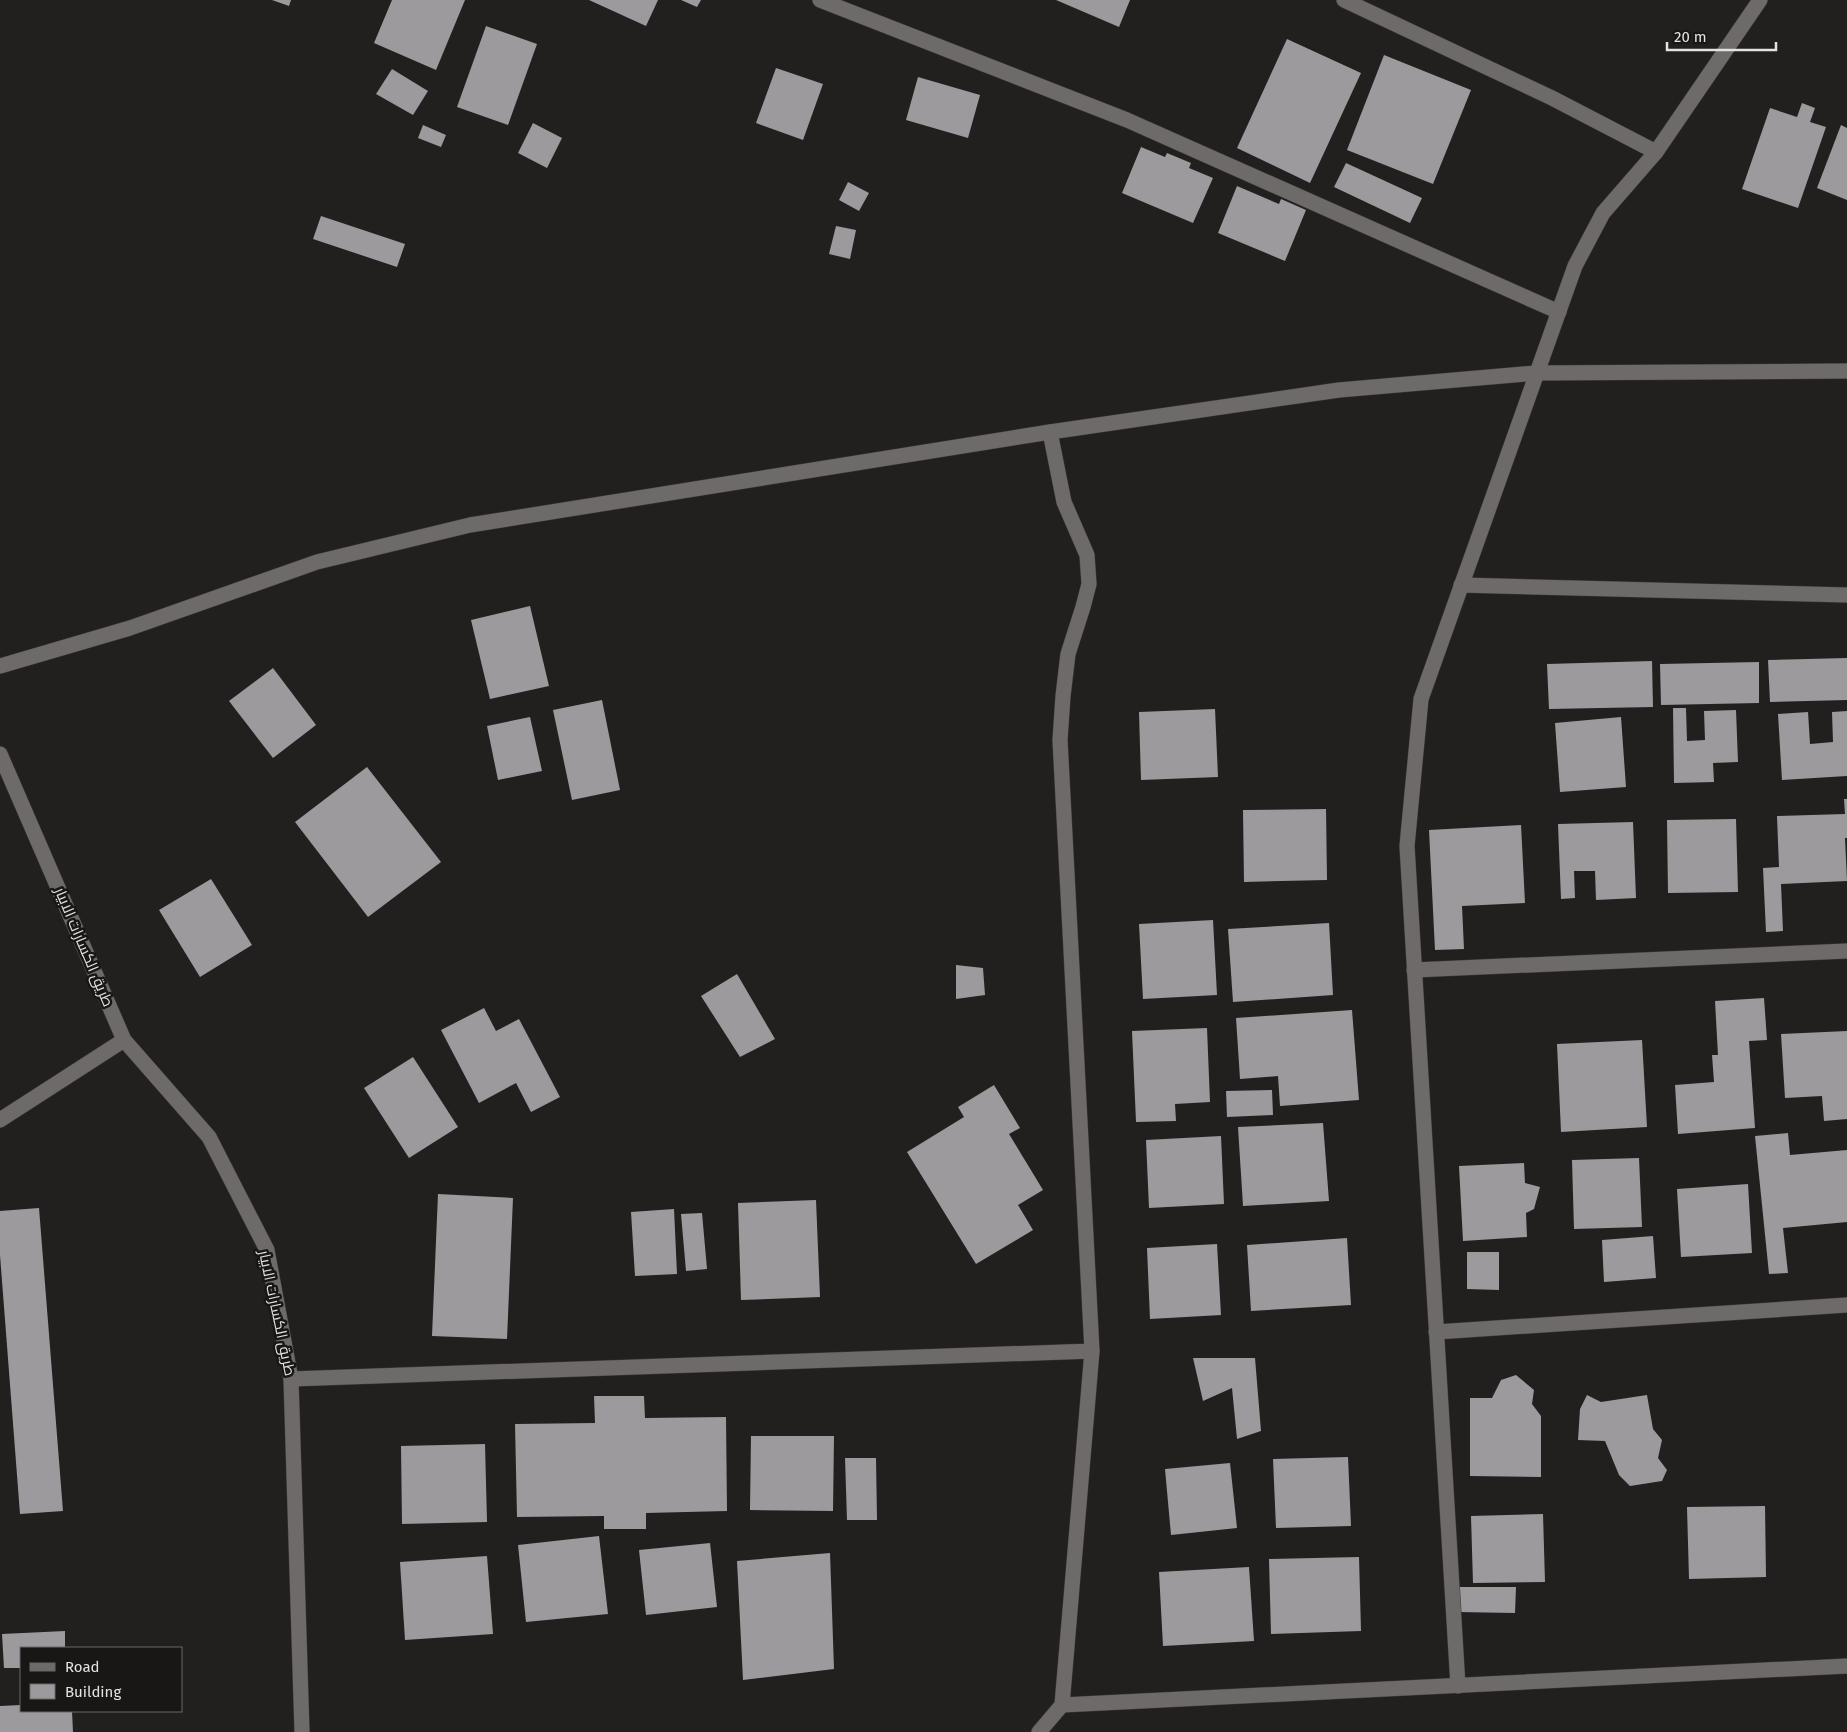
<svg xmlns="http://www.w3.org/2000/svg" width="1847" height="1732" viewBox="0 0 1847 1732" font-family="'Fira Sans',Cairo,sans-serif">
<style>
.building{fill:#9c9a9c}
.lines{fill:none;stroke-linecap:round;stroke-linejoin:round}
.minor-casing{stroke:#3c3a39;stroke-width:16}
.minor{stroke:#6d6a69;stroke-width:15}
.labels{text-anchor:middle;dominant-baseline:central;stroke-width:5;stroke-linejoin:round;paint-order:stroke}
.street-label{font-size:15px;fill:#e4e3e2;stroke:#191715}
</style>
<rect width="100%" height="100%" fill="#22201f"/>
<g class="building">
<path d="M 272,0 L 291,0 L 289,6 Z"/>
<path d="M 392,0 L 465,0 L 436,70 L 374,43 Z"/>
<path d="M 589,0 L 658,0 L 646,26 Z"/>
<path d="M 681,0 L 701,0 L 697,7 Z"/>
<path d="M 1056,0 L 1130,0 L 1119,27 Z"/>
<path d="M 486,26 L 537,44 L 508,125 L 457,107 Z"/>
<path d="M 1287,39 L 1361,73 L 1310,183 L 1237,148 Z"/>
<path d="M 1384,55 L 1471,90 L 1433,184 L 1347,150 Z"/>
<path d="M 776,68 L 823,84 L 803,140 L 756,123 Z"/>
<path d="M 392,69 L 428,91 L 413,115 L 376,94 Z"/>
<path d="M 918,77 L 980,95 L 968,138 L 906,120 Z"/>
<path d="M 1802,103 L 1815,108 L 1810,122 L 1826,127 L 1798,208 L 1742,189 L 1770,108 L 1797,117 Z"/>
<path d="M 533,123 L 562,138 L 547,168 L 518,153 Z"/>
<path d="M 423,125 L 446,135 L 441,147 L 418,138 Z"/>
<path d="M 1841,125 L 1847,128 L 1847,200 L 1817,188 Z"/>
<path d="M 1141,147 L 1165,157 L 1167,153 L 1191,163 L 1189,168 L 1213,178 L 1193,223 L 1122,193 Z"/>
<path d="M 1346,163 L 1422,198 L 1410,223 L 1334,187 Z"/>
<path d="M 848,182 L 869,193 L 859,211 L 839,200 Z"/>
<path d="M 1237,186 L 1279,204 L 1281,199 L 1306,210 L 1285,261 L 1218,233 Z"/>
<path d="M 321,216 L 405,244 L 397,267 L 313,239 Z"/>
<path d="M 836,226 L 856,230 L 850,259 L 829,254 Z"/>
<path d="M 530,606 L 549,686 L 490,699 L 471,620 Z"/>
<path d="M 1847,658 L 1847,700 L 1770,702 L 1768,660 Z"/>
<path d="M 1652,661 L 1653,707 L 1549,709 L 1547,664 Z"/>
<path d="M 1759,662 L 1759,703 L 1661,705 L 1660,664 Z"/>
<path d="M 273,668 L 316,725 L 273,758 L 229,701 Z"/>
<path d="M 602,700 L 620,790 L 572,800 L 553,710 Z"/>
<path d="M 1673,708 L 1686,708 L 1687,741 L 1705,740 L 1704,711 L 1736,710 L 1738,762 L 1713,763 L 1714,782 L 1674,783 Z"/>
<path d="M 1215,709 L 1218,777 L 1141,780 L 1139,712 Z"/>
<path d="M 1847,711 L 1847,776 L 1782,780 L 1778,714 L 1808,712 L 1810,744 L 1833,742 L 1832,712 Z"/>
<path d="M 530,717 L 542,771 L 498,780 L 487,726 Z"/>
<path d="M 1621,717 L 1626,787 L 1560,792 L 1555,723 Z"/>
<path d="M 367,767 L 441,862 L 368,917 L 295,822 Z"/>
<path d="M 1844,799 L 1847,799 L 1847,838 L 1845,838 L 1847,881 L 1781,884 L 1783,931 L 1766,932 L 1763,868 L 1779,867 L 1777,816 L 1845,814 Z"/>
<path d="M 1326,809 L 1327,880 L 1244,882 L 1243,810 Z"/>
<path d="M 1736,819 L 1738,892 L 1668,893 L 1667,820 Z"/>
<path d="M 1633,822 L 1636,898 L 1596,900 L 1595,871 L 1574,871 L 1575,898 L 1561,899 L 1558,824 Z"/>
<path d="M 1521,825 L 1525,903 L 1462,906 L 1464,949 L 1435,950 L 1429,830 Z"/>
<path d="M 211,879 L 252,945 L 200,977 L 159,910 Z"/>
<path d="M 1213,920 L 1217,995 L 1143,999 L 1139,924 Z"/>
<path d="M 1329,923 L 1333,995 L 1233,1002 L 1228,929 Z"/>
<path d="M 956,965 L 983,968 L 985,995 L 956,999 Z"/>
<path d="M 737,974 L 775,1039 L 740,1057 L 701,996 Z"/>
<path d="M 1764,998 L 1767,1040 L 1749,1041 L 1755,1128 L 1678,1134 L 1675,1085 L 1714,1082 L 1712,1055 L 1718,1055 L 1715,1001 Z"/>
<path d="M 484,1008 L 496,1031 L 519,1019 L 560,1097 L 531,1112 L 516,1083 L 479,1103 L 441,1030 Z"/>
<path d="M 1352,1010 L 1359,1100 L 1280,1106 L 1278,1076 L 1240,1079 L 1236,1018 Z"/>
<path d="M 1207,1028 L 1210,1102 L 1175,1104 L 1176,1121 L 1136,1122 L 1132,1031 Z"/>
<path d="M 1847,1031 L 1847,1119 L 1824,1121 L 1822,1096 L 1785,1098 L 1781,1034 Z"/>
<path d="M 1642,1040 L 1647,1127 L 1561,1132 L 1557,1044 Z"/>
<path d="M 413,1057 L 458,1127 L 409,1158 L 364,1088 Z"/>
<path d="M 994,1085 L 1020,1128 L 1009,1134 L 1043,1190 L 1018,1205 L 1033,1230 L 976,1264 L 907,1152 L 964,1117 L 958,1107 Z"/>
<path d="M 1272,1090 L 1273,1115 L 1227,1117 L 1226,1091 Z"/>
<path d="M 1323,1123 L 1329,1201 L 1243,1206 L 1238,1127 Z"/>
<path d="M 1788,1133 L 1790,1155 L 1847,1150 L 1847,1222 L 1783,1228 L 1788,1273 L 1769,1274 L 1755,1136 Z"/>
<path d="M 1221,1136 L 1224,1204 L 1149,1208 L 1146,1140 Z"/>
<path d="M 1639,1158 L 1642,1227 L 1574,1229 L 1572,1160 Z"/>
<path d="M 1524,1163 L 1525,1183 L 1540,1187 L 1534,1209 L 1526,1213 L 1527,1237 L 1463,1241 L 1459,1166 Z"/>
<path d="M 1748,1184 L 1752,1253 L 1681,1257 L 1677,1189 Z"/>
<path d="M 438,1194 L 513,1198 L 507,1339 L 432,1336 Z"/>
<path d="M 816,1200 L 820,1297 L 741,1300 L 738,1203 Z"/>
<path d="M 39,1208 L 63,1511 L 20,1514 L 0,1255 L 0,1211 Z"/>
<path d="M 674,1209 L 677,1274 L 635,1276 L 631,1212 Z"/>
<path d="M 702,1213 L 707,1269 L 686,1271 L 681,1214 Z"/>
<path d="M 1653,1236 L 1656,1278 L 1604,1282 L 1602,1240 Z"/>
<path d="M 1347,1238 L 1351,1305 L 1251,1311 L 1247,1245 Z"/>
<path d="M 1217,1244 L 1221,1315 L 1150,1319 L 1147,1248 Z"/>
<path d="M 1467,1252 L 1499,1252 L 1499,1290 L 1467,1289 Z"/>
<path d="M 1193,1358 L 1255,1358 L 1261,1431 L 1237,1439 L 1232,1388 L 1203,1401 Z"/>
<path d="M 1516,1375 L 1534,1390 L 1532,1404 L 1541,1416 L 1541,1477 L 1470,1476 L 1470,1398 L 1492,1398 L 1501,1380 Z"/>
<path d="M 1587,1395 L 1601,1402 L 1647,1395 L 1653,1429 L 1662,1440 L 1658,1458 L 1667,1470 L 1662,1481 L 1630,1486 L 1619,1475 L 1605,1441 L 1578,1440 L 1580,1409 Z"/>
<path d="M 594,1396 L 644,1396 L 645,1418 L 726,1417 L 727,1511 L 646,1513 L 646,1529 L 604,1529 L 604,1516 L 517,1517 L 515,1424 L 595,1423 Z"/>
<path d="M 751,1436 L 834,1436 L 833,1511 L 750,1510 Z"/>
<path d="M 485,1444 L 487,1522 L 402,1524 L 401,1446 Z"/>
<path d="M 1348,1457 L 1351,1526 L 1276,1528 L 1273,1459 Z"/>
<path d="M 845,1458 L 876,1458 L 877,1520 L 847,1520 Z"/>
<path d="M 1230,1463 L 1237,1528 L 1171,1535 L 1165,1469 Z"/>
<path d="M 1765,1506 L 1766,1577 L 1689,1579 L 1687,1507 Z"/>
<path d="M 1543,1514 L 1545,1582 L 1473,1583 L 1471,1516 Z"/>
<path d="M 599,1536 L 608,1614 L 526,1622 L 518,1545 Z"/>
<path d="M 710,1543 L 717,1607 L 646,1615 L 639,1550 Z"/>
<path d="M 830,1553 L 834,1669 L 743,1680 L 737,1561 Z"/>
<path d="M 487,1556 L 493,1634 L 405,1640 L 400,1562 Z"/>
<path d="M 1359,1557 L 1361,1631 L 1271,1634 L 1269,1559 Z"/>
<path d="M 1249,1567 L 1254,1641 L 1163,1646 L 1159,1572 Z"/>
<path d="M 1457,1587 L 1516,1587 L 1515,1613 L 1457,1612 Z"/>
<path d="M 65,1631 L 65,1648 L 21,1648 L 21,1668 L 4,1668 L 2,1634 Z"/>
<path d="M 21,1705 L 21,1711 L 72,1711 L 73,1732 L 0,1732 L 0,1706 Z"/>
</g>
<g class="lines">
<defs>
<g id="minor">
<path d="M 820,0 L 1127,120 L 1559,312"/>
<path d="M 1344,0 L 1552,98 L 1656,152"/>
<path d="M 1461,585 L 1847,595"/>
<path d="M 0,666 L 130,628 L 317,562 L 470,525 L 1050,432 L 1339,390 L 1536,373 L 1847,371"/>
<path d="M 0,754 L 124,1040 L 209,1137 L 267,1250 L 291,1379 L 302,1732"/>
<path d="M 1414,970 L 1847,951"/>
<path d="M 0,1120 L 124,1040"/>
<path d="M 1436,1332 L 1847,1305"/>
<path d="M 291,1379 L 1092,1351 L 1060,740 L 1063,696 L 1068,654 L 1083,607 L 1089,584 L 1087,555 L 1064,502 L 1050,432"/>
<path d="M 1458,1686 L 1407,846 L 1421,699 L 1575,266 L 1603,213 L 1656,152 L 1760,0"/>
<path d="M 1062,1705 L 1847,1666"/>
<path d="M 1039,1732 L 1062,1705 L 1092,1351"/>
</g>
</defs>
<use href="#minor" class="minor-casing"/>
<use href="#minor" class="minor"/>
</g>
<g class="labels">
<g class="street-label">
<text transform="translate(84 947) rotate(67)">طريق الكسارات الابيار</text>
<text transform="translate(277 1313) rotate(78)">طريق الكسارات الابيار</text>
</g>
</g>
<rect x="20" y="1647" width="162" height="65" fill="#191715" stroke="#6a6967"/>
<rect x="30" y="1663" width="25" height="8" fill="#6d6a69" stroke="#6a6967"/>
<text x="65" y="1672" font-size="15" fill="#e4e3e2">Road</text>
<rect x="30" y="1684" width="25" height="15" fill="#9c9a9c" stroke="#6a6967"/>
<text x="65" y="1697" font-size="15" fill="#e4e3e2">Building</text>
<path d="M1667 42v8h109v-8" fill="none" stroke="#e4e3e2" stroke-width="2.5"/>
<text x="1674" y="42" font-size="15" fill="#e4e3e2" stroke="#191715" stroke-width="4" paint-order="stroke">20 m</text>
</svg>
